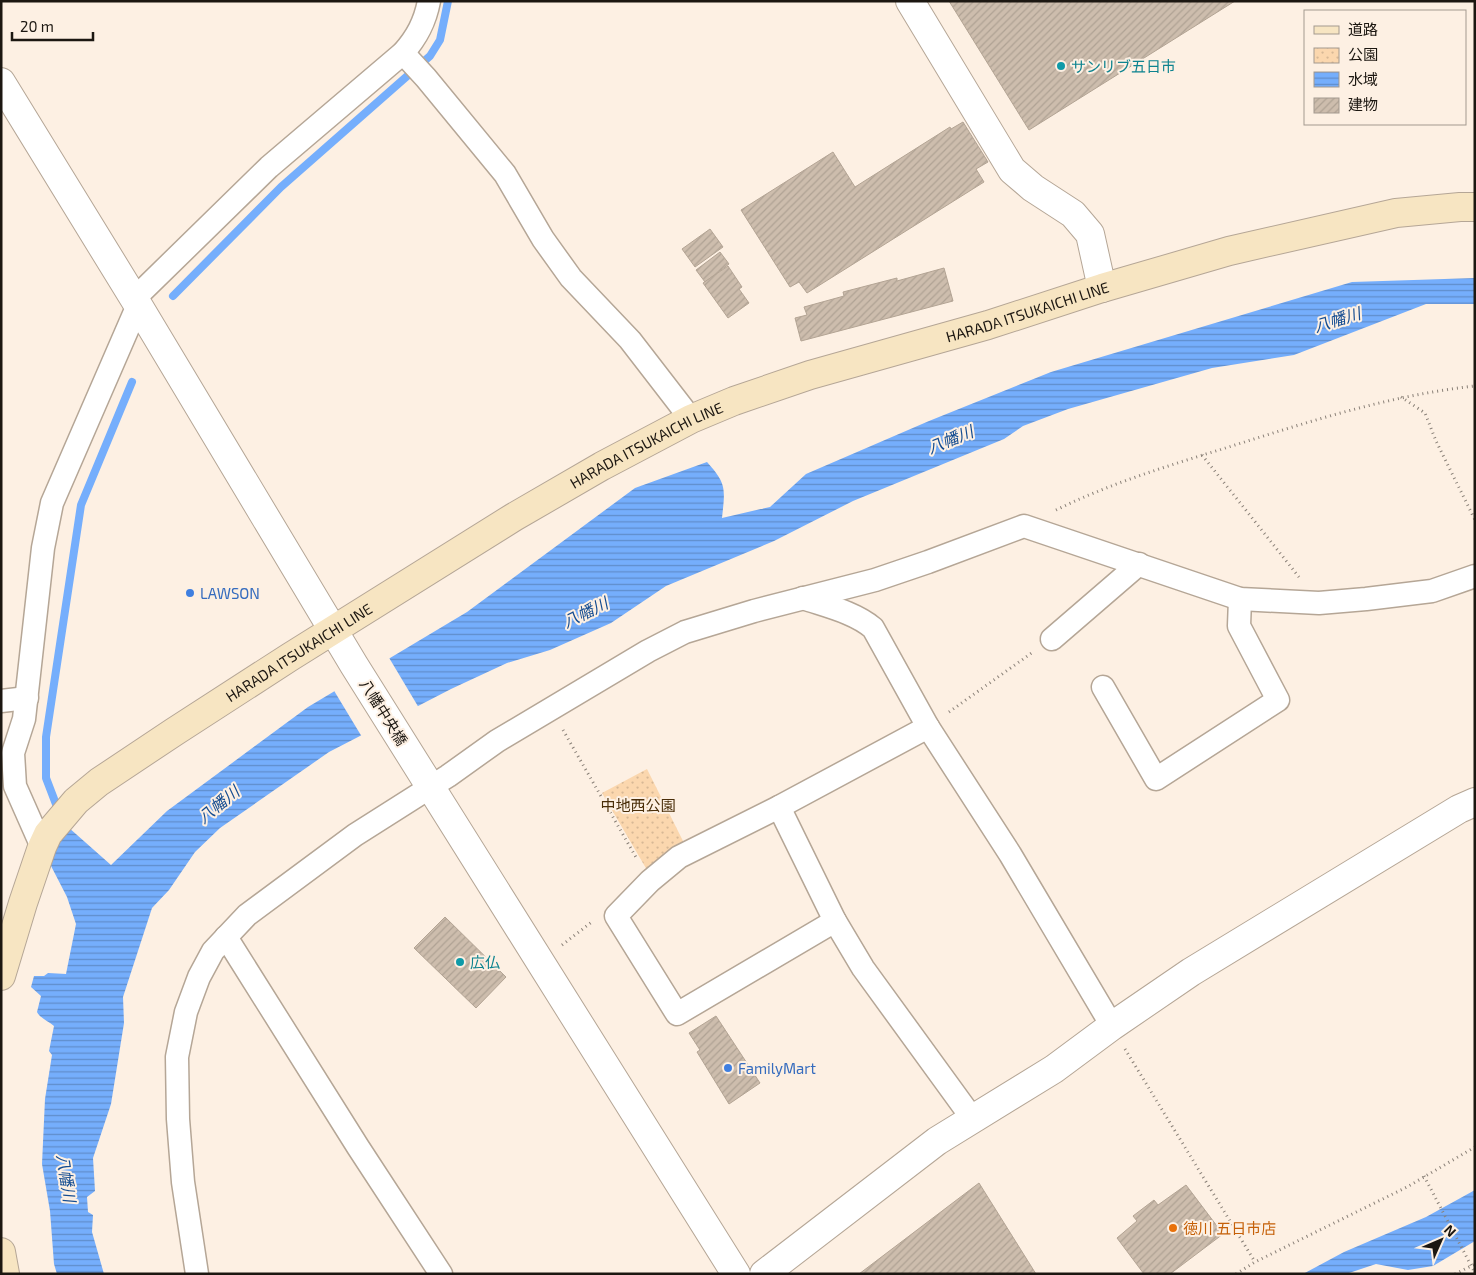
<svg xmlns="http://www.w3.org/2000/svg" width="1476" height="1275" viewBox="0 0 1476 1275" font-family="'Exo 2','Noto Sans JP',sans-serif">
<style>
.park{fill:url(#park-dots)}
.water{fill:url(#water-rules)}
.pier{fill:#fdf0e3}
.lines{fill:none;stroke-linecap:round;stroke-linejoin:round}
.stream{stroke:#75aefc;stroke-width:8}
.building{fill:url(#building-hatch);stroke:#b3a494}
.minor-casing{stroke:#b5a696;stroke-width:25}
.tertiary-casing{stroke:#b5a696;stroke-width:30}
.secondary-casing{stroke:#b5a696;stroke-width:30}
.path{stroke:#8a8178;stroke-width:3;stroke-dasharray:1 4;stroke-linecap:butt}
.minor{stroke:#fff;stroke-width:22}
.tertiary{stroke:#fff;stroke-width:28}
.secondary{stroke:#f7e5c2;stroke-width:28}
.culture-dot{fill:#0f9aa8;stroke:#fdf0e3;stroke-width:2}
.shop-dot{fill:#3f7fe0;stroke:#fdf0e3;stroke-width:2}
.food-dot{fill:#e8710a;stroke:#fdf0e3;stroke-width:2}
.labels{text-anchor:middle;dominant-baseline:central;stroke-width:4;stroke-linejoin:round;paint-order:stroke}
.culture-label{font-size:15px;fill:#0d838f;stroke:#fdf0e3;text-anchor:start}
.street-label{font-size:15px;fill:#1c1711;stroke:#fdf0e3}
.shop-label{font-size:15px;fill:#366cbe;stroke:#fdf0e3;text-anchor:start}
.park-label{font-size:15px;fill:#4a2e09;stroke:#fdf0e3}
.food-label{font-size:15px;fill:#c56008;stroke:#fdf0e3;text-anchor:start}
.water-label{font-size:16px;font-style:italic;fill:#144c91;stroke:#fdf0e3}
</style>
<defs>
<pattern id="park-dots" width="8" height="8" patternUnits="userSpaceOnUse" patternTransform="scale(1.25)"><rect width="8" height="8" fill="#fbd7ae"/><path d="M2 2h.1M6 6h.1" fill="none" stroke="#d7b895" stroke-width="1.8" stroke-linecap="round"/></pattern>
<pattern id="water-rules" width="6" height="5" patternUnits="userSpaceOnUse" patternTransform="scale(1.25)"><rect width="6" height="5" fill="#75aefc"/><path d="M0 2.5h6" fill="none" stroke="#5f8dcb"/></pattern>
<pattern id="building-hatch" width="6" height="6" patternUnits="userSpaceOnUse" patternTransform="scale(1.25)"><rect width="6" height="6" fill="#cdbdad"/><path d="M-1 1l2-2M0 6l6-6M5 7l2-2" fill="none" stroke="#afa294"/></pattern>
</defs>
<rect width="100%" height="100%" fill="#fdf0e3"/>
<path class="park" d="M 647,769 L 684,843 L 674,846 L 647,870 L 602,793 Z"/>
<g class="water">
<path d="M 1475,278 L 1475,304 L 1426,304 L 1294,355 L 1212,368 L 1068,409 L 1023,426 L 1004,439 L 853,501 L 774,541 L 666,586 L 611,623 L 550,650 L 507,663 L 451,689 L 329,752 L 220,828 L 195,852 L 169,890 L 152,908 L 123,997 L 124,1023 L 111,1104 L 93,1158 L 95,1191 L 87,1197 L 88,1212 L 93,1215 L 92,1232 L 104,1274 L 57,1274 L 54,1264 L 50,1211 L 42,1164 L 45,1099 L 52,1055 L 49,1051 L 54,1026 C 48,1021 40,1018 37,1012 L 41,996 L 31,987 L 34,976 L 44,976 L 48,973 L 66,974 L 76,924 L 67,897 L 50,864 L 55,850 L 68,827 L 111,865 L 167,811 L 308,707 L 467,612 L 635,488 L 707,462 C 727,484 725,489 722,518 L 770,507 L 806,474 L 929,421 L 1051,372 L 1352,282 Z"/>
<path d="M 1475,1190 L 1475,1241 L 1433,1266 L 1408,1270 L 1376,1264 L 1346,1274 L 1303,1274 L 1344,1252 L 1426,1217 Z"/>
</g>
<path class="pier" d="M 388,656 L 419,708 L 362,737 L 333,689 Z"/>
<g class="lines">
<g class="stream">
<path d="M 173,296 L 281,187 L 430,56 L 440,40 L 448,1"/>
<path d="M 59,812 L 46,778 L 46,737 L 81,505 L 132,382"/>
</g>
</g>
<g class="building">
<path d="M 949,1 L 1235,1 L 1029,130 Z"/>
<path d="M 963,122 L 988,162 L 976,169 L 984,182 L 807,293 L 799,282 L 790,287 L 741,210 L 833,152 L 855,187 L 950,127 L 951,129 Z"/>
<path d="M 710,229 L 723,247 L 695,267 L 682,249 Z"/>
<path d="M 720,252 L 729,264 L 705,282 L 696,270 Z"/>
<path d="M 728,266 L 742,287 L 739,289 L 749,303 L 728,318 L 703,283 Z"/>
<path d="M 944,268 L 953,301 L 801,341 L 795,318 L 807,315 L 804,307 L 844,296 L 843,292 L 897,278 L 897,281 Z"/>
<path d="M 445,917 L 506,977 L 476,1008 L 414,948 Z"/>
<path d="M 716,1016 L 760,1083 L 729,1104 L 697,1052 L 700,1050 L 689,1033 Z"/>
<path d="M 979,1183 L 1036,1274 L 859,1274 Z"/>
<path d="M 1186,1185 L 1223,1234 L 1170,1274 L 1144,1274 L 1117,1238 L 1137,1221 L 1133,1216 L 1154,1200 L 1158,1205 Z"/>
</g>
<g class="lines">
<defs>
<g id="minor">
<path d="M 403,53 L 426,78 L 505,174 L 543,239 L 571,278 L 630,340 L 691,419"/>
<path d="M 134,299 L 269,167 L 403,53 C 417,37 425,22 429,1"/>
<path d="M 803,598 C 826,606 854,612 873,628 L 928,727 L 1010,854 L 1112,1026"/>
<path d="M 1052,639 L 1139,564"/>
<path d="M 1103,687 L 1156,779 L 1278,700 L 1239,626 L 1240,599"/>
<path d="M 1,701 L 27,698"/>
<path d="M 779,807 L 835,921 L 863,968 L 972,1118"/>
<path d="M 42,847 L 15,786 L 13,753 L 24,719 L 43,548 L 52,503 L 138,305"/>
<path d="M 835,921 L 677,1014 L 616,916 L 650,881 L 679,857 L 779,807 L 928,727"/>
<path d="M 226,937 L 358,1147 L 441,1274"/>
<path d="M 197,1274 L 183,1182 L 178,1119 L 177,1057 L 186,1012 L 199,977 L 213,951 L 247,915 L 355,835 L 448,776 L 497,741 L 648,651 L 685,632 L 754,611 L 875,580 L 928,562 L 1024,526 L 1240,599 L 1319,603 L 1366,599 L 1432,591 L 1475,576"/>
</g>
<g id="tertiary">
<path d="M 910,1 L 1012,170 L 1033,188 L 1073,214 L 1090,234 L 1102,288"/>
<path d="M 1,82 L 138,305 L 354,665 L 736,1274"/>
<path d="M 764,1274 L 937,1141 L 1054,1069 L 1112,1026 L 1191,972 L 1459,809 L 1475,802"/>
</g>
<g id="secondary">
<path id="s1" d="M 1,976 L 23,903 L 42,847 L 48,834 L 76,801 L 99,782 L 174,732 L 290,657 L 514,517 L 602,466 L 691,419 L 734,401 L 810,375 L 988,325 L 1102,288 L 1229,251 L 1396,213 L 1460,207 L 1475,207"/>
<path d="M 1,1252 L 5,1274"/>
</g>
</defs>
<use href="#minor" class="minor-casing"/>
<use href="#tertiary" class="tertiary-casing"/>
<use href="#secondary" class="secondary-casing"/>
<g class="path">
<path d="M 1401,397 L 1425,413 L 1436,441 L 1475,520"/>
<path d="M 1202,455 L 1299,577"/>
<path d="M 1056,510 C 1113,482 1174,464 1235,445 C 1314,420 1392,395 1475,386"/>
<path d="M 949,712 L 1033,652"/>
<path d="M 563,730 L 637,859"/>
<path d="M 562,945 L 593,921"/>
<path d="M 1125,1049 L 1255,1262"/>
<path d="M 1424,1176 L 1475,1273"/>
<path d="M 1236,1274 L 1255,1262 L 1407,1187 L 1475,1147"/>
<path d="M 1455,1274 L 1475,1264"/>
</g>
<use href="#minor" class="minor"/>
<use href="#tertiary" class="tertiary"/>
<use href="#secondary" class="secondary"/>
</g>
<g class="culture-dot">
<circle cx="1061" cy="66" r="5"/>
<circle cx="460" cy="962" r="5"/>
</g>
<g class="shop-dot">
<circle cx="190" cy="593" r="5"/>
<circle cx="728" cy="1068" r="5"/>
</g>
<circle class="food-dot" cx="1173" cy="1228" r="5"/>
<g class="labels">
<g class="culture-label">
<text x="1071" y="66">サンリブ五日市</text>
<text x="470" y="962">広仏</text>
</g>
<g class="street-label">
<text stroke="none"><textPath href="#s1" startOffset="1271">HARADA ITSUKAICHI LINE</textPath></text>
<text stroke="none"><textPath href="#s1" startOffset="866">HARADA ITSUKAICHI LINE</textPath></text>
<text stroke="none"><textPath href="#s1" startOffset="461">HARADA ITSUKAICHI LINE</textPath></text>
<text transform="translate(384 712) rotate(58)">八幡中央橋</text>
</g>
<g class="shop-label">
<text x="200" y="593">LAWSON</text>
<text x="738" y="1068">FamilyMart</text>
</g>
<g class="park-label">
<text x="638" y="805">中地西公園</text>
</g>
<g class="food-label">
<text x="1183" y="1228">徳川 五日市店</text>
</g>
<g class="water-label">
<text transform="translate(1337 319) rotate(-17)">八幡川</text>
<text transform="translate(950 439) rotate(-22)">八幡川</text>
<text transform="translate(585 612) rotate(-26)">八幡川</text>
<text transform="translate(218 804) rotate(-39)">八幡川</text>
<text transform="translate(67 1178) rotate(81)">八幡川</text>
</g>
</g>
<rect width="1476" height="1275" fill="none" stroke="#1c1711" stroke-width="5"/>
<rect x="1304" y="10" width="162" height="115" fill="#fdf0e3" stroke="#a3998f"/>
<rect x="1314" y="26" width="25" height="8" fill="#f7e5c2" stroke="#a3998f"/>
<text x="1348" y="35" font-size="15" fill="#1c1711">道路</text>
<rect x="1314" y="48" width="25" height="15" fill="url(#park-dots)" stroke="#a3998f"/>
<text x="1348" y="60" font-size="15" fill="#1c1711">公園</text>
<rect x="1314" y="72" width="25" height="15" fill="url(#water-rules)" stroke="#a3998f"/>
<text x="1348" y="85" font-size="15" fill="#1c1711">水域</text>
<rect x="1314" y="98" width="25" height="15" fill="url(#building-hatch)" stroke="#a3998f"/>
<text x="1348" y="110" font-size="15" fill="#1c1711">建物</text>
<g transform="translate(1441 1240) rotate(45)" stroke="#fdf0e3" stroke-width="4" paint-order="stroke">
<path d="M0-4L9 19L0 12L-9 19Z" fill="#1c1711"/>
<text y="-8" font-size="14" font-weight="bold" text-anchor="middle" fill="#1c1711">N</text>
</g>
<path d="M12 32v8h81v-8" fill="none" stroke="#1c1711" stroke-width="2.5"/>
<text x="20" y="32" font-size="15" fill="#1c1711" stroke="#fdf0e3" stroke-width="4" paint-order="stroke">20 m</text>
</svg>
